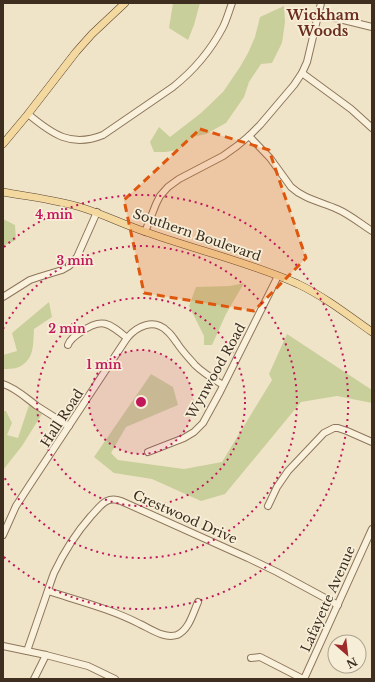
<svg xmlns="http://www.w3.org/2000/svg" width="375" height="682" viewBox="0 0 375 682" font-family="'Libre Baskerville',serif">
<style>
.green{fill:#c9cf9b}
.lines{fill:none;stroke-linecap:round;stroke-linejoin:round}
.minor-casing{stroke:#8d765c;stroke-width:8}
.major-casing{stroke:#5b4430;stroke-width:8}
.minor{stroke:#faf1dc;stroke-width:6}
.major{stroke:#f3d9a0;stroke-width:7}
.marked{fill:#df570d;fill-opacity:0.2;stroke:#df570d;stroke-width:3;stroke-dasharray:8 5;stroke-linejoin:round}
.ring{fill:none;stroke:#c2185b;stroke-width:2;stroke-dasharray:2 4}
.labels{text-anchor:middle;dominant-baseline:central;stroke-width:3.5;stroke-linejoin:round;paint-order:stroke}
.street-label{font-size:13px;fill:#3d2e20;stroke:#f7eed8}
.neighbourhood-label{font-size:14px;font-weight:bold;fill:#6b2e1e;stroke:#f7eed8}
.centre{fill:#c2185b;stroke:#f7eed8;stroke-width:2}
.ring-label{font-size:12px;text-anchor:middle;font-weight:bold;fill:#c2185b;stroke:#f7eed8;stroke-width:3.5;stroke-linejoin:round;paint-order:stroke}
</style>
<rect width="100%" height="100%" fill="#f0e4c8"/>
<g class="green">
<path d="M 173,3 L 200,3 L 194,25 L 188,40 L 169,28 Z"/>
<path d="M 284,6 L 285,22 L 282,43 L 272,63 L 261,64 L 249,82 L 244,97 L 226,123 L 206,134 L 192,137 L 178,150 L 166,152 L 154,152 L 150,142 L 159,127 L 170,137 L 201,113 L 223,92 L 240,67 L 248,53 L 255,37 L 260,17 Z"/>
<path d="M 3,219 L 15,225 L 16,240 L 3,246 Z"/>
<path d="M 244,283 L 226,314 L 212,345 L 204,345 L 204,336 L 189,306 L 196,287 L 230,286 Z"/>
<path d="M 49,302 L 52,317 L 34,329 C 33,344 35,359 19,367 C 14,369 8,369 3,369 L 3,355 L 17,351 L 12,333 Z"/>
<path d="M 287,334 L 372,390 L 372,403 L 337,396 L 301,402 L 225,494 L 201,501 L 152,479 L 114,473 L 94,457 L 151,374 L 173,387 L 178,405 L 126,427 L 111,453 L 118,460 L 184,469 L 222,462 L 272,380 L 269,374 Z"/>
<path d="M 29,405 L 42,414 L 22,446 L 3,470 L 3,411 L 6,411 L 12,423 L 7,435 L 18,438 Z"/>
</g>
<g class="lines">
<defs>
<g id="minor">
<path d="M 319,14 L 372,27"/>
<path d="M 302,73 L 351,109 L 372,128"/>
<path d="M 28,114 C 52,134 71,148 103,135 L 173,87 C 193,71 211,50 223,27 C 227,19 229,11 232,3"/>
<path d="M 249,136 L 270,158 L 291,187 C 304,199 321,202 337,209 C 349,214 361,224 372,231"/>
<path d="M 145,232 L 156,204 L 160,196 L 168,187 L 179,179 L 223,156 L 237,146 L 249,136 L 260,125 L 294,85 L 302,73 L 307,62 L 321,3"/>
<path d="M 3,297 L 30,280 L 39,277 L 62,270 L 69,266 L 77,257 L 97,212"/>
<path d="M 68,345 C 70,339 75,336 81,332 C 102,317 109,323 127,338"/>
<path d="M 3,384 C 16,388 26,398 37,406 C 48,413 59,420 69,426"/>
<path d="M 148,452 L 184,438 L 194,432 L 203,423 L 220,392 L 278,276"/>
<path d="M 268,506 L 277,487 L 288,471 L 324,433 L 334,428 L 338,428 L 347,431 L 372,442"/>
<path d="M 3,535 L 16,506 L 31,483 L 127,338 C 137,326 154,318 167,331 C 171,334 174,339 177,343 C 182,351 189,358 195,365 C 203,373 213,379 223,385"/>
<path d="M 48,591 C 79,601 111,609 140,624 C 151,629 164,639 177,635 C 189,630 193,613 198,602"/>
<path d="M 3,646 L 46,655 L 88,666 L 115,679"/>
<path d="M 27,651 C 33,634 39,616 45,599 C 48,590 51,581 54,573 C 64,552 76,533 91,516 C 100,507 106,495 121,501 L 248,558 L 277,572 L 338,605"/>
<path d="M 251,658 L 260,657 L 303,679"/>
<path d="M 34,679 L 46,655"/>
<path d="M 304,679 L 372,529"/>
</g>
<g id="major">
<path d="M 3,144 L 28,114 L 76,52 L 92,34 L 125,3"/>
<path d="M 3,192 C 30,197 58,200 83,208 C 105,215 125,225 146,232 C 196,250 249,262 298,284 C 325,297 348,315 372,332"/>
</g>
</defs>
<use href="#minor" class="minor-casing"/>
<use href="#major" class="major-casing"/>
<use href="#minor" class="minor"/>
<use href="#major" class="major"/>
</g>
<path class="marked" d="M 200,129 L 269,150 L 306,258 L 254,311 L 144,293 L 124,200 Z"/>
<circle cx="141" cy="402" r="52" fill="#c2185b" fill-opacity=".12"/>
<g class="ring">
<circle cx="141" cy="402" r="52"/>
<circle cx="141" cy="402" r="104"/>
<path d="M3 329A156 156 0 1 1 3 475"/>
<path d="M4 247A207 207 0 1 1 4 557"/>
</g>
<g class="labels">
<g class="street-label">
<text transform="translate(197 235) rotate(19)">Southern Boulevard</text>
<text transform="translate(216 371) rotate(-61)">Wynwood Road</text>
<text transform="translate(62 418) rotate(-57)">Hall Road</text>
<text transform="translate(185 517) rotate(24)">Crestwood Drive</text>
<text transform="translate(328 599) rotate(-66)">Lafayette Avenue</text>
</g>
<g class="neighbourhood-label">
<text x="323" y="15">Wickham<tspan x="323" dy="16">Woods</tspan></text>
</g>
</g>
<circle cx="141" cy="402" r="6" class="centre"/>
<g class="ring-label">
<text x="54" y="219">4 min</text>
<text x="75" y="265">3 min</text>
<text x="67" y="333">2 min</text>
<text x="104" y="369">1 min</text>
</g>
<rect width="375" height="682" fill="none" stroke="#3d2e20" stroke-width="8"/>
<g transform="translate(347 654) rotate(152)"><circle r="19" fill="#f7eed8" stroke="#ada18e"/>
<path d="M0-3L7 15L0 10L-7 15Z" fill="#9e2a2b"/>
<text y="-6" font-size="11" font-weight="bold" text-anchor="middle" fill="#3d2e20">N</text>
</g>
</svg>
